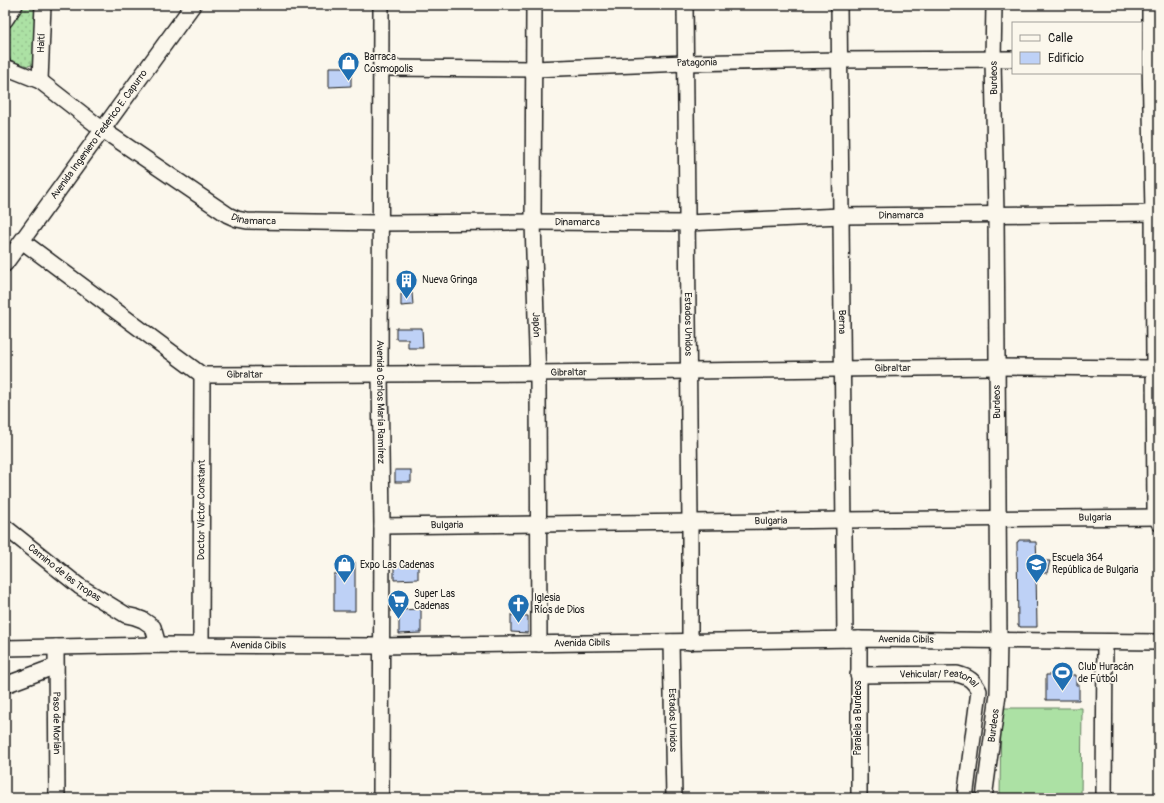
<svg xmlns="http://www.w3.org/2000/svg" width="1164" height="803" viewBox="0 0 1164 803" font-family="Pangolin,sans-serif">
<style>
.grass{fill:url(#grass-dots);stroke:#647e60}
.pitch{fill:#ace1a4;stroke:#647e60}
.building{fill:#bed1f6;stroke:#1c1c1c}
.lines{fill:none;stroke-linecap:round;stroke-linejoin:round}
.minor-casing{stroke:#1c1c1c;stroke-width:18}
.minor{stroke:#fbf7ec;stroke-width:15}
.labels{text-anchor:middle;dominant-baseline:central;stroke-width:3.5;stroke-linejoin:round;paint-order:stroke}
.street-label{font-size:10px;fill:#1c1c1c;stroke:#fbf7ec}
.poi-label{font-size:10px;fill:#1c1c1c;stroke:#fbf7ec;text-anchor:start}
</style>
<defs>
<pattern id="grass-dots" width="8" height="8" patternUnits="userSpaceOnUse"><rect width="8" height="8" fill="#ace1a4"/><path d="M2 2h.1M6 6h.1" fill="none" stroke="#93c08d" stroke-width="1.8" stroke-linecap="round"/></pattern>
</defs>
<rect width="100%" height="100%" fill="#fbf7ec"/>
<filter id="ink" filterUnits="userSpaceOnUse"><feTurbulence type="fractalNoise" baseFrequency=".025" numOctaves="2"/><feDisplacementMap in="SourceGraphic" scale="8" xChannelSelector="R" yChannelSelector="G"/><feConvolveMatrix kernelMatrix="1 2 1 2 8 2 1 2 1" color-interpolation-filters="sRGB"/></filter>
<g filter="url(#ink)">
<path class="grass" d="M 19,5 L 39,5 L 35,64 L 28,66 L 5,59 L 5,27 Z"/>
<path class="pitch" d="M 1001,708 L 1082,708 L 1081,798 L 1000,798 Z"/>
<g class="building">
<path d="M 329,67 L 351,67 L 351,86 L 329,87 Z"/>
<path d="M 412,293 L 413,305 L 401,306 L 401,294 Z"/>
<path d="M 396,328 L 422,328 L 423,348 L 408,348 L 408,339 L 396,339 Z"/>
<rect x="395" y="470" width="16" height="12"/>
<path d="M 1019,540 L 1030,540 L 1030,542 L 1036,542 L 1037,561 L 1050,561 L 1047,573 L 1036,573 L 1037,627 L 1020,627 L 1020,626 L 1018,626 L 1017,542 L 1018,542 Z"/>
<path d="M 344,562 L 355,562 L 355,611 L 334,611 L 334,574 L 345,574 Z"/>
<path d="M 394,565 L 418,565 L 418,579 L 394,580 Z"/>
<path d="M 421,609 L 421,633 L 399,634 L 399,610 Z"/>
<path d="M 511,615 L 528,616 L 528,633 L 511,632 Z"/>
<path d="M 1046,675 L 1076,675 L 1076,685 L 1079,685 L 1079,700 L 1046,700 Z"/>
</g>
<g class="lines">
<defs>
<g id="minor">
<path id="s1" d="M 381,5 L 380,374 L 382,526 L 381,798"/>
<path id="s2" d="M 534,5 L 533,222 L 538,381 L 539,644"/>
<path id="s3" d="M 685,5 L 690,522 L 690,642"/>
<path id="s4" d="M 839,5 L 845,639"/>
<path d="M 1150,5 L 1150,58 L 1153,213 L 1155,508 L 1159,523"/>
<path d="M 5,20 L 15,5"/>
<path id="s5" d="M 5,67 L 40,81 L 103,130 L 228,215 L 237,219 L 247,221 L 381,223 L 533,222 L 687,223 L 841,216 L 1159,213"/>
<path id="s6" d="M 381,68 L 534,69 L 685,63 L 840,60 L 1013,59"/>
<path id="s7" d="M 40,81 L 43,5"/>
<path id="s8" d="M 22,241 L 202,375 L 537,373 L 996,367 L 1159,368"/>
<path id="s9" d="M 5,264 L 193,5"/>
<path id="s10" d="M 382,526 L 844,520 L 1159,517"/>
<path id="s11" d="M 5,527 L 79,586 L 126,615 L 135,617 L 143,620 L 153,627 L 158,645"/>
<path d="M 859,639 L 859,798"/>
<path id="s12" d="M 671,642 L 674,798"/>
<path id="s13" d="M 201,645 L 202,375"/>
<path id="s14" d="M 56,647 L 57,798"/>
<path id="s15" d="M 5,648 L 158,645 L 382,646 L 859,639 L 1159,642"/>
<path id="s16" d="M 858,675 L 957,674 C 969,677 974,681 979,691 L 965,798"/>
<path d="M 5,685 L 56,666"/>
<path id="s17" d="M 984,798 L 998,694 L 999,640 L 996,215 L 993,59 L 994,5"/>
<path d="M 1104,798 L 1105,642"/>
</g>
</defs>
<use href="#minor" class="minor-casing"/>
<use href="#minor" class="minor"/>
</g>
</g>
<defs>
<symbol id="shop-pin" viewBox="-11 -11 22 30"><path d="M0 17L-7.5 6A9.5 9.5 0 1 1 7.5 6Z" fill="#1f6fb2" stroke="#fbf7ec"/><path d="M-5-2.5h2.3a2.7 3.5 0 0 1 5.4 0H5L5.5 6h-11ZM-1.5-2.5h3a1.5 2.3 0 0 0-3 0Z" fill="#fff"/></symbol>
<symbol id="building-pin" viewBox="-11 -11 22 30"><path d="M0 17L-7.5 6A9.5 9.5 0 1 1 7.5 6Z" fill="#1f6fb2" stroke="#fbf7ec"/><path d="M-4-6H4V6H1V3H-1V6H-4ZM-2.5-4.3h1.7v1.8h-1.7ZM.8-4.3h1.7v1.8H.8ZM-2.5-1h1.7V.8h-1.7ZM.8-1h1.7V.8H.8Z" fill="#fff"/></symbol>
<symbol id="school-pin" viewBox="-11 -11 22 30"><path d="M0 17L-7.5 6A9.5 9.5 0 1 1 7.5 6Z" fill="#1f6fb2" stroke="#fbf7ec"/><path d="M0-5L7-2L0 1L-7-2ZM-4 1L0 2.5L4 1V4Q0 6-4 4Z" fill="#fff"/></symbol>
<symbol id="supermarket-pin" viewBox="-11 -11 22 30"><path d="M0 17L-7.5 6A9.5 9.5 0 1 1 7.5 6Z" fill="#1f6fb2" stroke="#fbf7ec"/><path d="M-6-5.5h2.5l.6 2H6L4.5 2H-2.5L-4.4-4H-6ZM-1.5 3.2a1.3 1.3 0 1 0 .1 0ZM3 3.2a1.3 1.3 0 1 0 .1 0Z" fill="#fff"/></symbol>
<symbol id="church-pin" viewBox="-11 -11 22 30"><path d="M0 17L-7.5 6A9.5 9.5 0 1 1 7.5 6Z" fill="#1f6fb2" stroke="#fbf7ec"/><path d="M-1.2-6h2.4v3.5h3.3v2.4h-3.3V6h-2.4V-.1h-3.3v-2.4h3.3Z" fill="#fff"/></symbol>
<symbol id="stadium-pin" viewBox="-11 -11 22 30"><path d="M0 17L-7.5 6A9.5 9.5 0 1 1 7.5 6Z" fill="#1f6fb2" stroke="#fbf7ec"/><path d="M0-5a6.5 5 0 1 0 0 10a6.5 5 0 1 0 0-10ZM-3.5-1.8h7v3.6h-7Z" fill="#fff"/></symbol>
</defs>
<g fill-rule="evenodd">
<use href="#shop-pin" x="336" y="50" width="25" height="34"/>
<use href="#building-pin" x="394" y="268" width="25" height="34"/>
<use href="#school-pin" x="1024" y="552" width="25" height="34"/>
<use href="#shop-pin" x="332" y="552" width="25" height="34"/>
<use href="#supermarket-pin" x="386" y="588" width="25" height="34"/>
<use href="#church-pin" x="506" y="592" width="25" height="34"/>
<use href="#stadium-pin" x="1050" y="660" width="25" height="34"/>
</g>
<g class="labels">
<g class="street-label">
<text stroke="none"><textPath href="#s7" startOffset="38">Haití</textPath></text>
<text stroke="none"><textPath href="#s6" startOffset="316">Patagonia</textPath></text>
<text transform="translate(994 78) rotate(-91)">Burdeos</text>
<text stroke="none"><textPath href="#s9" startOffset="160">Avenida Ingeniero Federico E. Capurro</textPath></text>
<text stroke="none"><textPath href="#s5" startOffset="943">Dinamarca</textPath></text>
<text stroke="none"><textPath href="#s5" startOffset="295">Dinamarca</textPath></text>
<text stroke="none"><textPath href="#s5" startOffset="619">Dinamarca</textPath></text>
<text stroke="none"><textPath href="#s4" startOffset="317">Berna</textPath></text>
<text stroke="none"><textPath href="#s3" startOffset="319">Estados Unidos</textPath></text>
<text stroke="none"><textPath href="#s2" startOffset="320">Japón</textPath></text>
<text stroke="none"><textPath href="#s8" startOffset="915">Gibraltar</textPath></text>
<text stroke="none"><textPath href="#s8" startOffset="591">Gibraltar</textPath></text>
<text stroke="none"><textPath href="#s8" startOffset="267">Gibraltar</textPath></text>
<text stroke="none"><textPath href="#s1" startOffset="397">Avenida Carlos María Ramírez</textPath></text>
<text transform="translate(997 402) rotate(-91)">Burdeos</text>
<text stroke="none"><textPath href="#s13" startOffset="135">Doctor Víctor Constant</textPath></text>
<text stroke="none"><textPath href="#s10" startOffset="713">Bulgaria</textPath></text>
<text stroke="none"><textPath href="#s10" startOffset="389">Bulgaria</textPath></text>
<text stroke="none"><textPath href="#s10" startOffset="65">Bulgaria</textPath></text>
<text stroke="none"><textPath href="#s11" startOffset="75">Camino de las Tropas</textPath></text>
<text stroke="none"><textPath href="#s15" startOffset="901">Avenida Cibils</textPath></text>
<text stroke="none"><textPath href="#s15" startOffset="577">Avenida Cibils</textPath></text>
<text stroke="none"><textPath href="#s15" startOffset="253">Avenida Cibils</textPath></text>
<text stroke="none"><textPath href="#s16" startOffset="82">Vehicular/ Peatonal</textPath></text>
<text transform="translate(858 718) rotate(-90)">Paralela a Burdeos</text>
<text stroke="none"><textPath href="#s12" startOffset="78">Estados Unidos</textPath></text>
<text stroke="none"><textPath href="#s14" startOffset="76">Paso de Morlán</textPath></text>
<text stroke="none"><textPath href="#s17" startOffset="73">Burdeos</textPath></text>
</g>
<g class="poi-label">
<text x="364" y="57">Barraca<tspan x="364" dy="12">Cosmopolis</tspan></text>
<text x="422" y="280">Nueva Gringa</text>
<text x="1052" y="558">Escuela 364<tspan x="1052" dy="12">República de Bulgaria</tspan></text>
<text x="360" y="565">Expo Las Cadenas</text>
<text x="414" y="594">Super Las<tspan x="414" dy="12">Cadenas</tspan></text>
<text x="534" y="598">Iglesia<tspan x="534" dy="12">Ríos de Dios</tspan></text>
<text x="1078" y="667">Club Huracán<tspan x="1078" dy="12">de Fútbol</tspan></text>
</g>
</g>
<rect width="1164" height="803" fill="none" stroke="#fbf7ec" stroke-width="20"/>
<rect x="10" y="10" width="1144" height="783" fill="none" stroke="#1c1c1c" stroke-width="1.5" filter="url(#ink)"/>
<rect x="1012" y="22" width="130" height="52" fill="#fbf7ec" stroke="#a29f99"/>
<rect x="1020" y="35" width="20" height="6" fill="#fbf7ec" stroke="#a29f99"/>
<text x="1048" y="42" font-size="12" fill="#1c1c1c">Calle</text>
<rect x="1020" y="52" width="20" height="12" fill="#bed1f6" stroke="#a29f99"/>
<text x="1048" y="62" font-size="12" fill="#1c1c1c">Edificio</text>
</svg>
